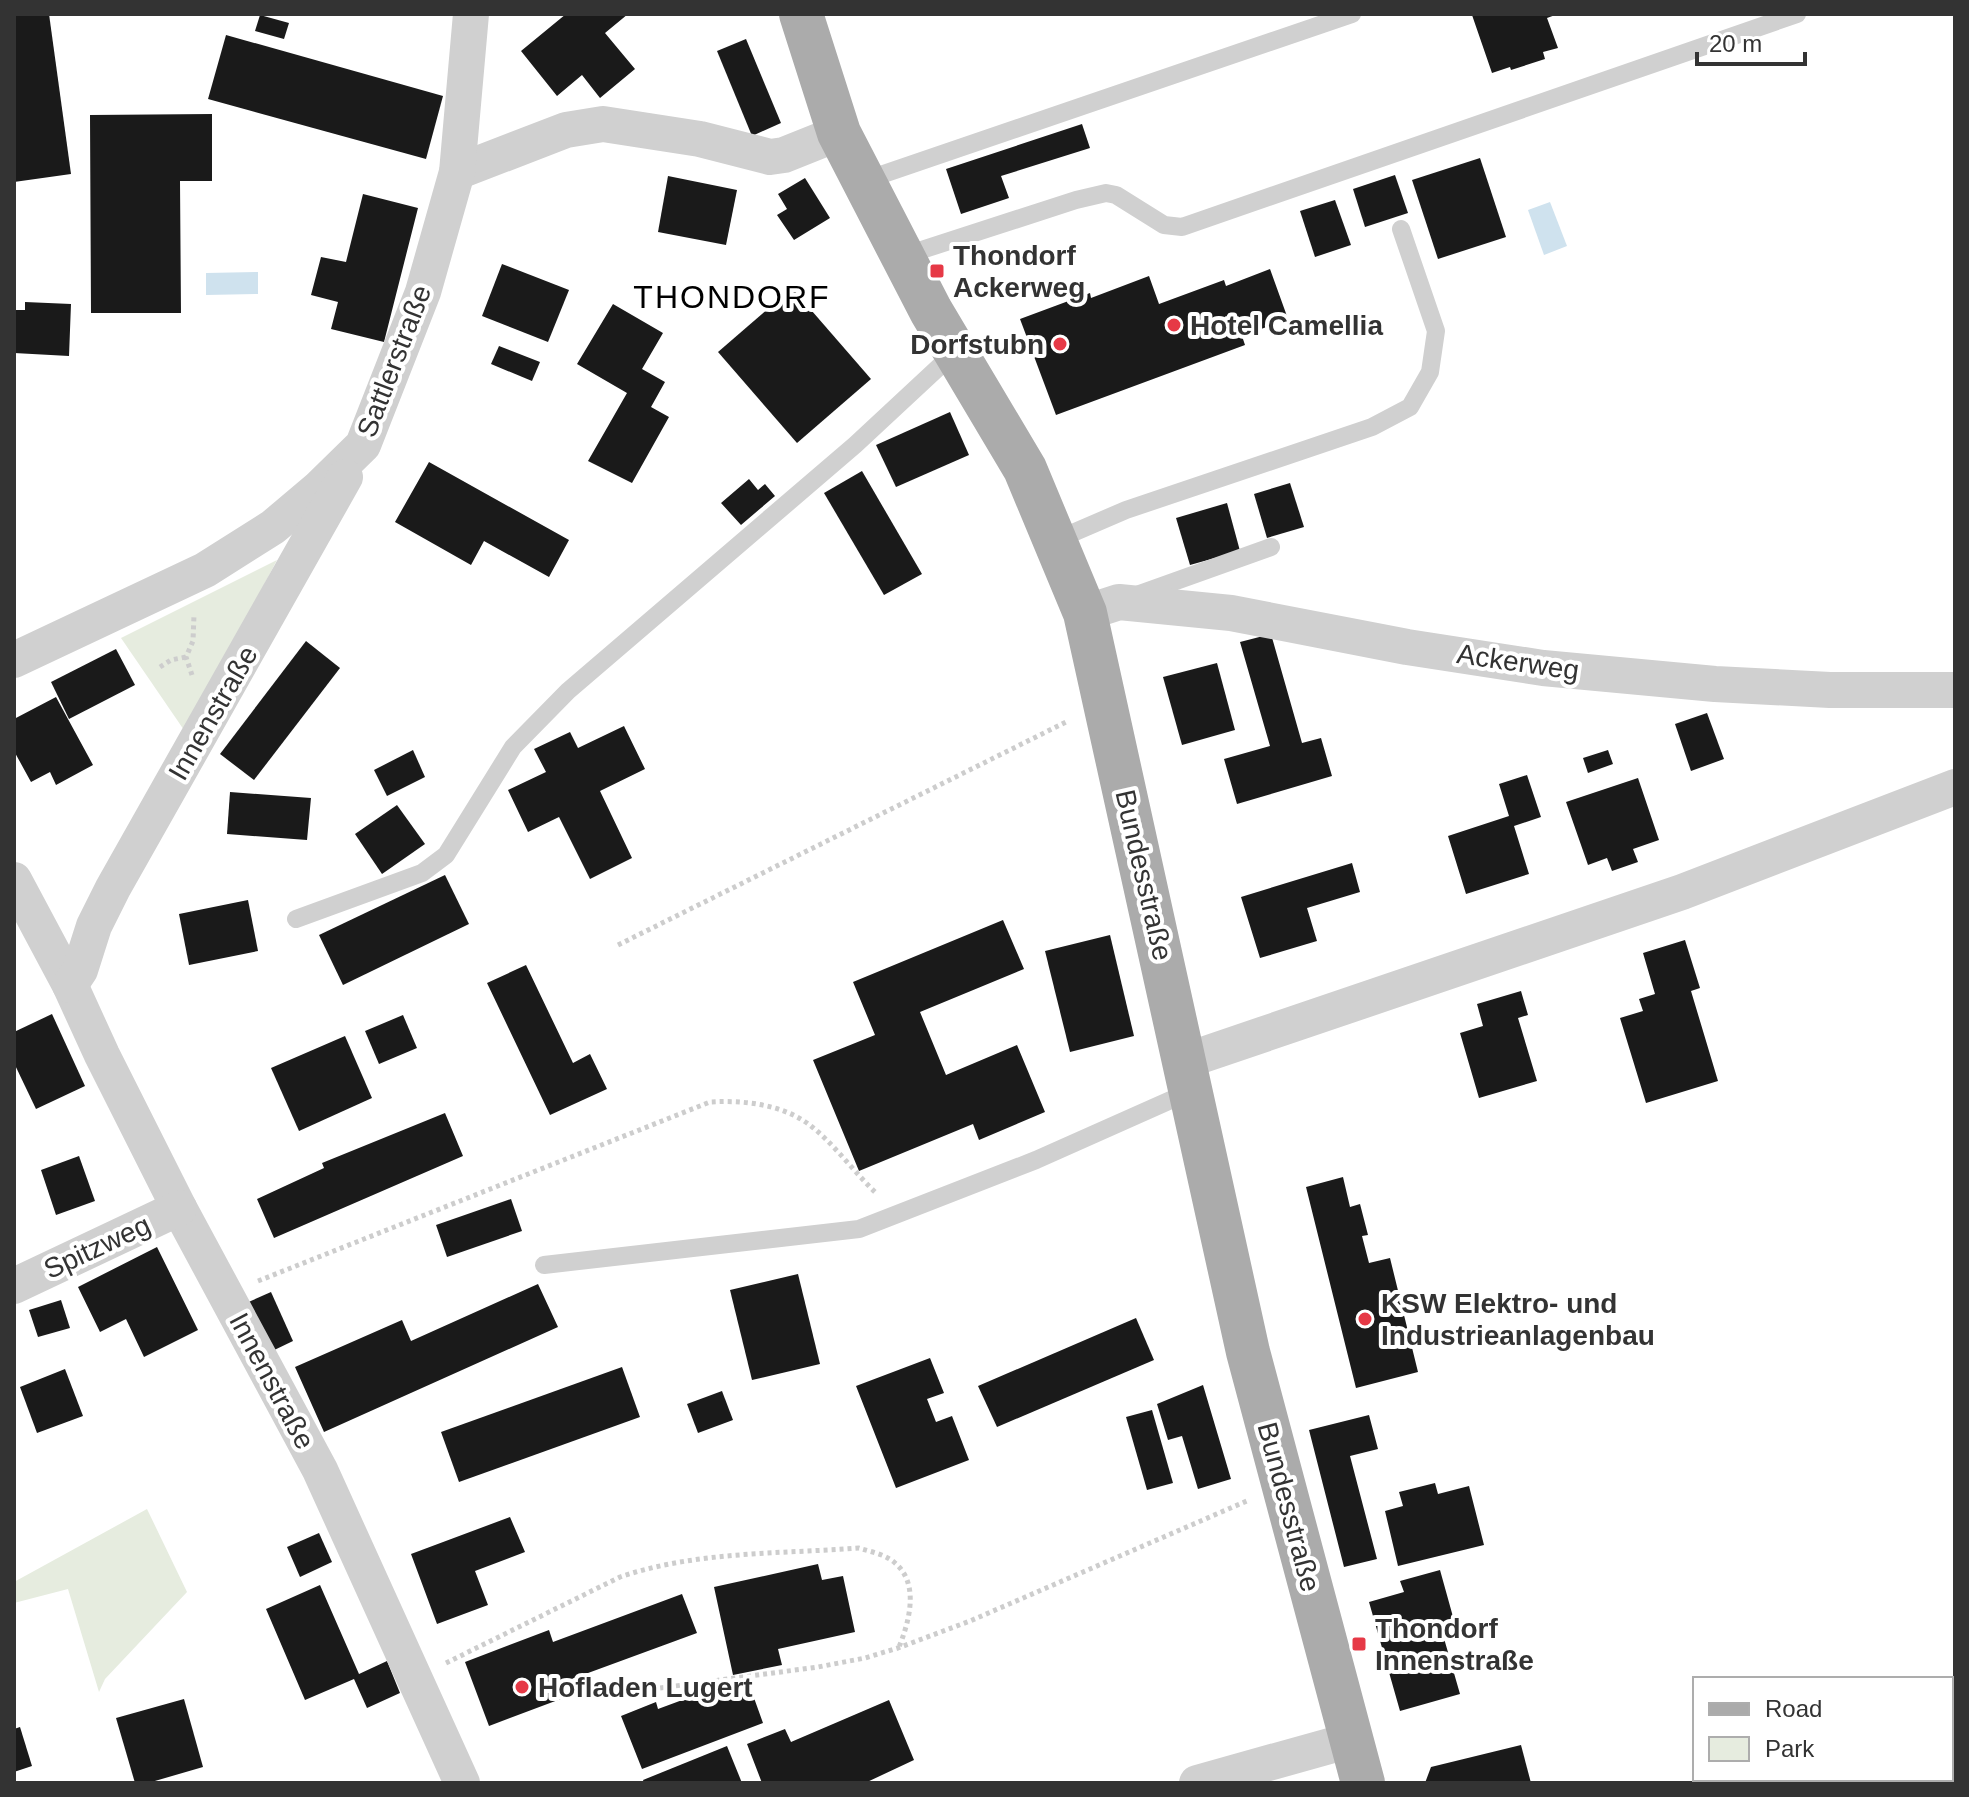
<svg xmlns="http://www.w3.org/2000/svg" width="1969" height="1797" viewBox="0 0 1969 1797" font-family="Helvetica,sans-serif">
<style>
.green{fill:#e6ecdf}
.water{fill:#cfe2ee}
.building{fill:#1a1a1a}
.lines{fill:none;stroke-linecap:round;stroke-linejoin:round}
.path{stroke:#cdcdcd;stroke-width:5;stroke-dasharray:4 4;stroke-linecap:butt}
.service{stroke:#d0d0d0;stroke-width:18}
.minor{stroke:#d0d0d0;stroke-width:36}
.primary{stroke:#ababab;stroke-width:44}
.poi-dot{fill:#e63946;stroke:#fff;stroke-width:3}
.labels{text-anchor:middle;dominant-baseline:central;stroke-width:8;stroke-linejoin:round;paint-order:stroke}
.poi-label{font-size:28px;font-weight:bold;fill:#333;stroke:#fff;text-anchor:start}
.street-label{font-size:28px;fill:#333;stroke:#fff}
.quarter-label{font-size:32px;letter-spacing:2px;fill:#000;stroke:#fff}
</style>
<rect width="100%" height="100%" fill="#fff"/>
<g class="green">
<path d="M 277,560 L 186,733 L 121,638 Z"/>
<path d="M 147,1509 L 187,1592 L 105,1679 L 99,1692 L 68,1589 L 14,1603 L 14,1582 Z"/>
</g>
<g class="water">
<path d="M 1550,202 L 1567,246 L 1544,255 L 1528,210 Z"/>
<path d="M 258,272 L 258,294 L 206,295 L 206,273 Z"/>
</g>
<g class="building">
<path d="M 14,14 L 49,14 L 71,174 L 14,182 Z"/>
<path d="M 566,14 L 628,14 L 605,33 L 635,69 L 600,98 L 582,75 L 557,96 L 521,51 Z"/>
<path d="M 1475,14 L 1558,14 L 1547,18 L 1558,48 L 1543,52 L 1545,59 L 1511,70 L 1510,67 L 1492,73 L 1472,15 Z"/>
<path d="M 260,15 L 289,23 L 284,39 L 255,31 Z"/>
<path d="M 226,35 L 443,96 L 426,159 L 208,99 Z"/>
<path d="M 746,39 L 781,123 L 752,136 L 717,51 Z"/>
<path d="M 212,114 L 212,181 L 180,181 L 181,313 L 91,313 L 90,115 Z"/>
<path d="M 1082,124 L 1090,148 L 1001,176 L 1009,198 L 961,214 L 946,169 Z"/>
<path d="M 1480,158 L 1506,237 L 1438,259 L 1412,180 Z"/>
<path d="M 1395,175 L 1408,213 L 1365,227 L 1353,189 Z"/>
<path d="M 668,176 L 737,190 L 726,245 L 658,232 Z"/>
<path d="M 805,178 L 830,218 L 794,240 L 777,215 L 787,209 L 778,194 Z"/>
<path d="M 363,194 L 418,208 L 384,342 L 331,329 L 338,302 L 311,295 L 321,257 L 346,262 Z"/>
<path d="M 1335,200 L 1351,245 L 1315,257 L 1300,211 Z"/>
<path d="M 502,264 L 569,290 L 548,342 L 482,316 Z"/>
<path d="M 1270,269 L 1288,319 L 1242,336 L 1245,345 L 1056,415 L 1020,319 L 1090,293 L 1091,298 L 1149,276 L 1159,304 L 1224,280 L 1226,286 Z"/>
<path d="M 792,288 L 871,379 L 797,443 L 718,352 Z"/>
<path d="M 25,302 L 71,304 L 69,356 L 14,353 L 14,310 L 25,310 Z"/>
<path d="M 613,304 L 663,333 L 642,369 L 665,382 L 651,407 L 669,417 L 632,483 L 588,461 L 627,393 L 577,364 Z"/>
<path d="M 499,346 L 540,362 L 532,381 L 491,364 Z"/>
<path d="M 950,412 L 969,455 L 896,487 L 876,445 Z"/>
<path d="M 429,462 L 569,540 L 549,577 L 484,541 L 471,565 L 395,522 Z"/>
<path d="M 862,471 L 922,574 L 884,595 L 824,493 Z"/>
<path d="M 749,479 L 758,490 L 765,484 L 775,496 L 741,525 L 721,503 Z"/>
<path d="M 1290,483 L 1304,527 L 1267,538 L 1254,494 Z"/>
<path d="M 1227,503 L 1240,551 L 1190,565 L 1176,518 Z"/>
<path d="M 1271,634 L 1302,743 L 1321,738 L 1332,776 L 1237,804 L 1224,759 L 1270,746 L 1240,642 Z"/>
<path d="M 306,641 L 340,668 L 254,780 L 220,754 Z"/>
<path d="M 116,649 L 135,685 L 69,719 L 51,682 Z"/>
<path d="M 1217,663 L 1235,730 L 1182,745 L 1163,677 Z"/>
<path d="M 56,697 L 93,765 L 56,785 L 50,772 L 31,782 L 14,751 L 14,719 Z"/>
<path d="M 1707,713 L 1724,759 L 1691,771 L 1675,724 Z"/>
<path d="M 624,726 L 645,769 L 600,791 L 632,858 L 590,879 L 559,817 L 528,832 L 508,790 L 546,772 L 534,749 L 570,732 L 578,748 Z"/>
<path d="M 413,750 L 425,777 L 387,796 L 374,770 Z"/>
<path d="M 1608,750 L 1613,764 L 1588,773 L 1583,758 Z"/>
<path d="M 1527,775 L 1541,817 L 1514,826 L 1529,874 L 1466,894 L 1448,836 L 1509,816 L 1499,784 Z"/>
<path d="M 1638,778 L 1659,840 L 1633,849 L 1638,862 L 1612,871 L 1607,858 L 1588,865 L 1566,802 Z"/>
<path d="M 230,792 L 311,798 L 307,840 L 227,834 Z"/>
<path d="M 397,805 L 425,844 L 382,874 L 355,834 Z"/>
<path d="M 1352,863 L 1360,892 L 1307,908 L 1317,941 L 1260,958 L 1241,897 Z"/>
<path d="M 445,875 L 469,924 L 343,985 L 319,935 Z"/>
<path d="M 248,900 L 258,951 L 189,965 L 179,914 Z"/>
<path d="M 1003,920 L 1024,969 L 920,1012 L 946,1075 L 1017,1045 L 1045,1112 L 979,1140 L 973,1124 L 859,1171 L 813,1060 L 875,1035 L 853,982 Z"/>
<path d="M 1110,935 L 1134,1036 L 1070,1052 L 1045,951 Z"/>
<path d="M 1685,940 L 1700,988 L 1691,991 L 1718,1081 L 1646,1103 L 1620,1018 L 1643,1011 L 1639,999 L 1655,994 L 1643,953 Z"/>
<path d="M 526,965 L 573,1063 L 590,1054 L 607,1089 L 550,1115 L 487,983 Z"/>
<path d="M 1521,991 L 1528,1015 L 1518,1018 L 1537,1081 L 1479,1098 L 1460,1033 L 1483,1026 L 1477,1004 Z"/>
<path d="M 52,1014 L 85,1086 L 36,1109 L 14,1063 L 14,1032 Z"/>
<path d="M 403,1015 L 417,1048 L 379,1064 L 365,1031 Z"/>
<path d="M 345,1036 L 372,1098 L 299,1131 L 271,1068 Z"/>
<path d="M 445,1113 L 463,1156 L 274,1238 L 257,1199 L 324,1168 L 322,1163 Z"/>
<path d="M 79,1156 L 95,1201 L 56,1215 L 41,1170 Z"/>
<path d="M 1343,1177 L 1350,1207 L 1360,1204 L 1368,1235 L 1362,1236 L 1369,1263 L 1390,1258 L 1418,1372 L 1356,1388 L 1306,1187 Z"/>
<path d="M 511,1199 L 522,1231 L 447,1257 L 436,1225 Z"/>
<path d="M 157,1247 L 198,1330 L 144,1357 L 126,1319 L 100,1332 L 78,1287 Z"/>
<path d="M 798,1274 L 820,1364 L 752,1380 L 730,1290 Z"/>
<path d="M 538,1284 L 558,1327 L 324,1432 L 295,1367 L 402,1320 L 411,1341 Z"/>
<path d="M 271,1292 L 293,1341 L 266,1354 L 244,1304 Z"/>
<path d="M 61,1300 L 70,1328 L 38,1337 L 29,1310 Z"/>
<path d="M 1136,1318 L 1154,1360 L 997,1427 L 978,1386 Z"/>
<path d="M 930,1358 L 944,1393 L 927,1399 L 936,1422 L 952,1416 L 969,1460 L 896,1488 L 856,1386 Z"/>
<path d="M 622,1367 L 640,1417 L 459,1482 L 441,1432 Z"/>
<path d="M 65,1369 L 83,1416 L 37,1433 L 20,1387 Z"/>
<path d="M 1203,1385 L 1231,1479 L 1198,1489 L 1182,1436 L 1168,1440 L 1157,1404 Z"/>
<path d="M 722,1391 L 733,1420 L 698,1433 L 687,1404 Z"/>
<path d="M 1152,1410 L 1173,1483 L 1147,1490 L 1126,1417 Z"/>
<path d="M 1369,1415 L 1378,1449 L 1350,1456 L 1377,1559 L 1344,1567 L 1309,1430 Z"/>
<path d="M 1435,1483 L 1438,1494 L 1469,1486 L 1484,1545 L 1398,1566 L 1385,1511 L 1403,1506 L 1399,1492 Z"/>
<path d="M 510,1517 L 525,1552 L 475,1571 L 488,1605 L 437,1624 L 411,1554 Z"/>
<path d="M 319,1533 L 332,1562 L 300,1577 L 287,1547 Z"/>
<path d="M 818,1564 L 822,1580 L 843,1576 L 855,1632 L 778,1649 L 782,1665 L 733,1675 L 714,1587 Z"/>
<path d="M 1440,1570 L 1455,1624 L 1441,1628 L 1460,1694 L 1400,1711 L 1369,1602 L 1404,1592 L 1400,1581 Z"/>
<path d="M 320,1585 L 359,1674 L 387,1661 L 400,1693 L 367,1708 L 354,1679 L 305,1700 L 266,1609 Z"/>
<path d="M 682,1594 L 697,1633 L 569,1680 L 574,1694 L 489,1726 L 465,1662 L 549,1630 L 553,1642 Z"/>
<path d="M 749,1684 L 763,1723 L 642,1769 L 621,1716 L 656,1702 L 658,1709 L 712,1689 L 715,1697 Z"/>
<path d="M 184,1699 L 203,1767 L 148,1783 L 135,1783 L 116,1718 Z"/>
<path d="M 889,1700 L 914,1760 L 865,1783 L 762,1783 L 747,1744 L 785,1729 L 791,1742 Z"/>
<path d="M 20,1727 L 32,1766 L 14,1772 L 14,1729 Z"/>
<path d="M 1521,1745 L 1531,1783 L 1425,1783 L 1431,1767 Z"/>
<path d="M 727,1746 L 742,1783 L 644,1783 L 643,1780 Z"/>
</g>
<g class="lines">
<g class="path">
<path d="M 160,667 L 171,660 L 186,657"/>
<path d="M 192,675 L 186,657 L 193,641 L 194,615"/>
<path d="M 618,945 L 1068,721"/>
<path d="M 258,1281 L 710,1102 C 743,1100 783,1104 811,1126 C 835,1145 854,1172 876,1193"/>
<path d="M 446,1663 L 620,1577 C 696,1551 780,1554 859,1548 C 871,1552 885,1554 895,1563 C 920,1584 909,1622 899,1647"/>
<path d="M 660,1688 L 818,1667 L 865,1658 L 898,1648 L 970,1621 L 1249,1500"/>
</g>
<g class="service">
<path d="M 863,181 L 1352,14"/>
<path d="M 903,256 L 1076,200 L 1106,193 L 1116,195 L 1164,225 L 1182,227 L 1797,14"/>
<path d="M 1054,541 L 1126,510 L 1372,427 L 1410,407 L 1430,372 L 1436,331 L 1401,229"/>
<path d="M 1134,596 L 1271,547"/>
<path d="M 296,919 L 422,873 L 446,855 L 513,747 L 568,691 L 855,445 L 955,352"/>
<path d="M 544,1265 L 859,1229 L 1036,1160 L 1191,1091"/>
</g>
<g class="minor">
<path d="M 457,172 L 566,130 L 603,124 L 700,139 L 770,157 L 784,155 L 839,133"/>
<path d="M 1085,613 L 1119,602 L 1231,613 L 1407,647 L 1543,668 L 1715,684 L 1830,690 L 1955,690"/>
<path d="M 14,660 L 205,570 L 273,527 L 318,489 L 363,445 L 423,292 L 457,172 L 471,14"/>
<path d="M 14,880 L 70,985 L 102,1055 L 179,1208 L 320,1470 L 462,1783"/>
<path d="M 70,985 L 80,970 L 94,926 L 113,888 L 345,477"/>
<path d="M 1185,1061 L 1682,892 L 1955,787"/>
<path d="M 14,1286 L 179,1208"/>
<path d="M 1197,1783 L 1351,1740"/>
</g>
<path class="primary" d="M 801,14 L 839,133 L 931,311 L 1025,469 L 1085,613 L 1248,1352 L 1363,1783"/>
</g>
<g class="poi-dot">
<rect x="929" y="263" width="16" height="16" rx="4"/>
<circle cx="1174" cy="325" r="8"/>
<circle cx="1060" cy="344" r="8"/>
<circle cx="1365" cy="1319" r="8"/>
<rect x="1351" y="1636" width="16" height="16" rx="4"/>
<circle cx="522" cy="1687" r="8"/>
</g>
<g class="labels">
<g class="poi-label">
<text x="953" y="255">Thondorf<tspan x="953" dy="32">Ackerweg</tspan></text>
<text x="1190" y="325">Hotel Camellia</text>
<text x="1044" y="344" text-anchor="end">Dorfstubn</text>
<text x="1381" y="1303">KSW Elektro- und<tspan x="1381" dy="32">Industrieanlagenbau</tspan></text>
<text x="1375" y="1628">Thondorf<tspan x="1375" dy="32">Innenstraße</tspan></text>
<text x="538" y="1687">Hofladen Lugert</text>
</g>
<g class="street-label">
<text transform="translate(394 361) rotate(-69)">Sattlerstraße</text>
<text transform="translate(1518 662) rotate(8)">Ackerweg</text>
<text transform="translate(213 713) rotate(-60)">Innenstraße</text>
<text transform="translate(1144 875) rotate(77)">Bundesstraße</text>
<text transform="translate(97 1247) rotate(-25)">Spitzweg</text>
<text transform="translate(272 1381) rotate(62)">Innenstraße</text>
<text transform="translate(1289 1507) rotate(75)">Bundesstraße</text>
</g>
<g class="quarter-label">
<text x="732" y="297">THONDORF</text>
</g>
</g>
<rect width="1969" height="1797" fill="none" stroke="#333333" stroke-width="32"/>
<rect x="1693" y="1677" width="260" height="104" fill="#ffffff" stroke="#adadad" stroke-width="2"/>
<rect x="1709" y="1703" width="40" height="12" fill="#ababab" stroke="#adadad" stroke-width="2"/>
<text x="1765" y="1717" font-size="24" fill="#333333">Road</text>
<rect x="1709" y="1737" width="40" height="24" fill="#e6ecdf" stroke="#adadad" stroke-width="2"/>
<text x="1765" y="1757" font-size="24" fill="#333333">Park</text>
<path d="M1697 52v12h108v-12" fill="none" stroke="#333333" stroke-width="4"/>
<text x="1709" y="52" font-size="24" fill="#333333" stroke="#ffffff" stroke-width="6" paint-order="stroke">20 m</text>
</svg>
